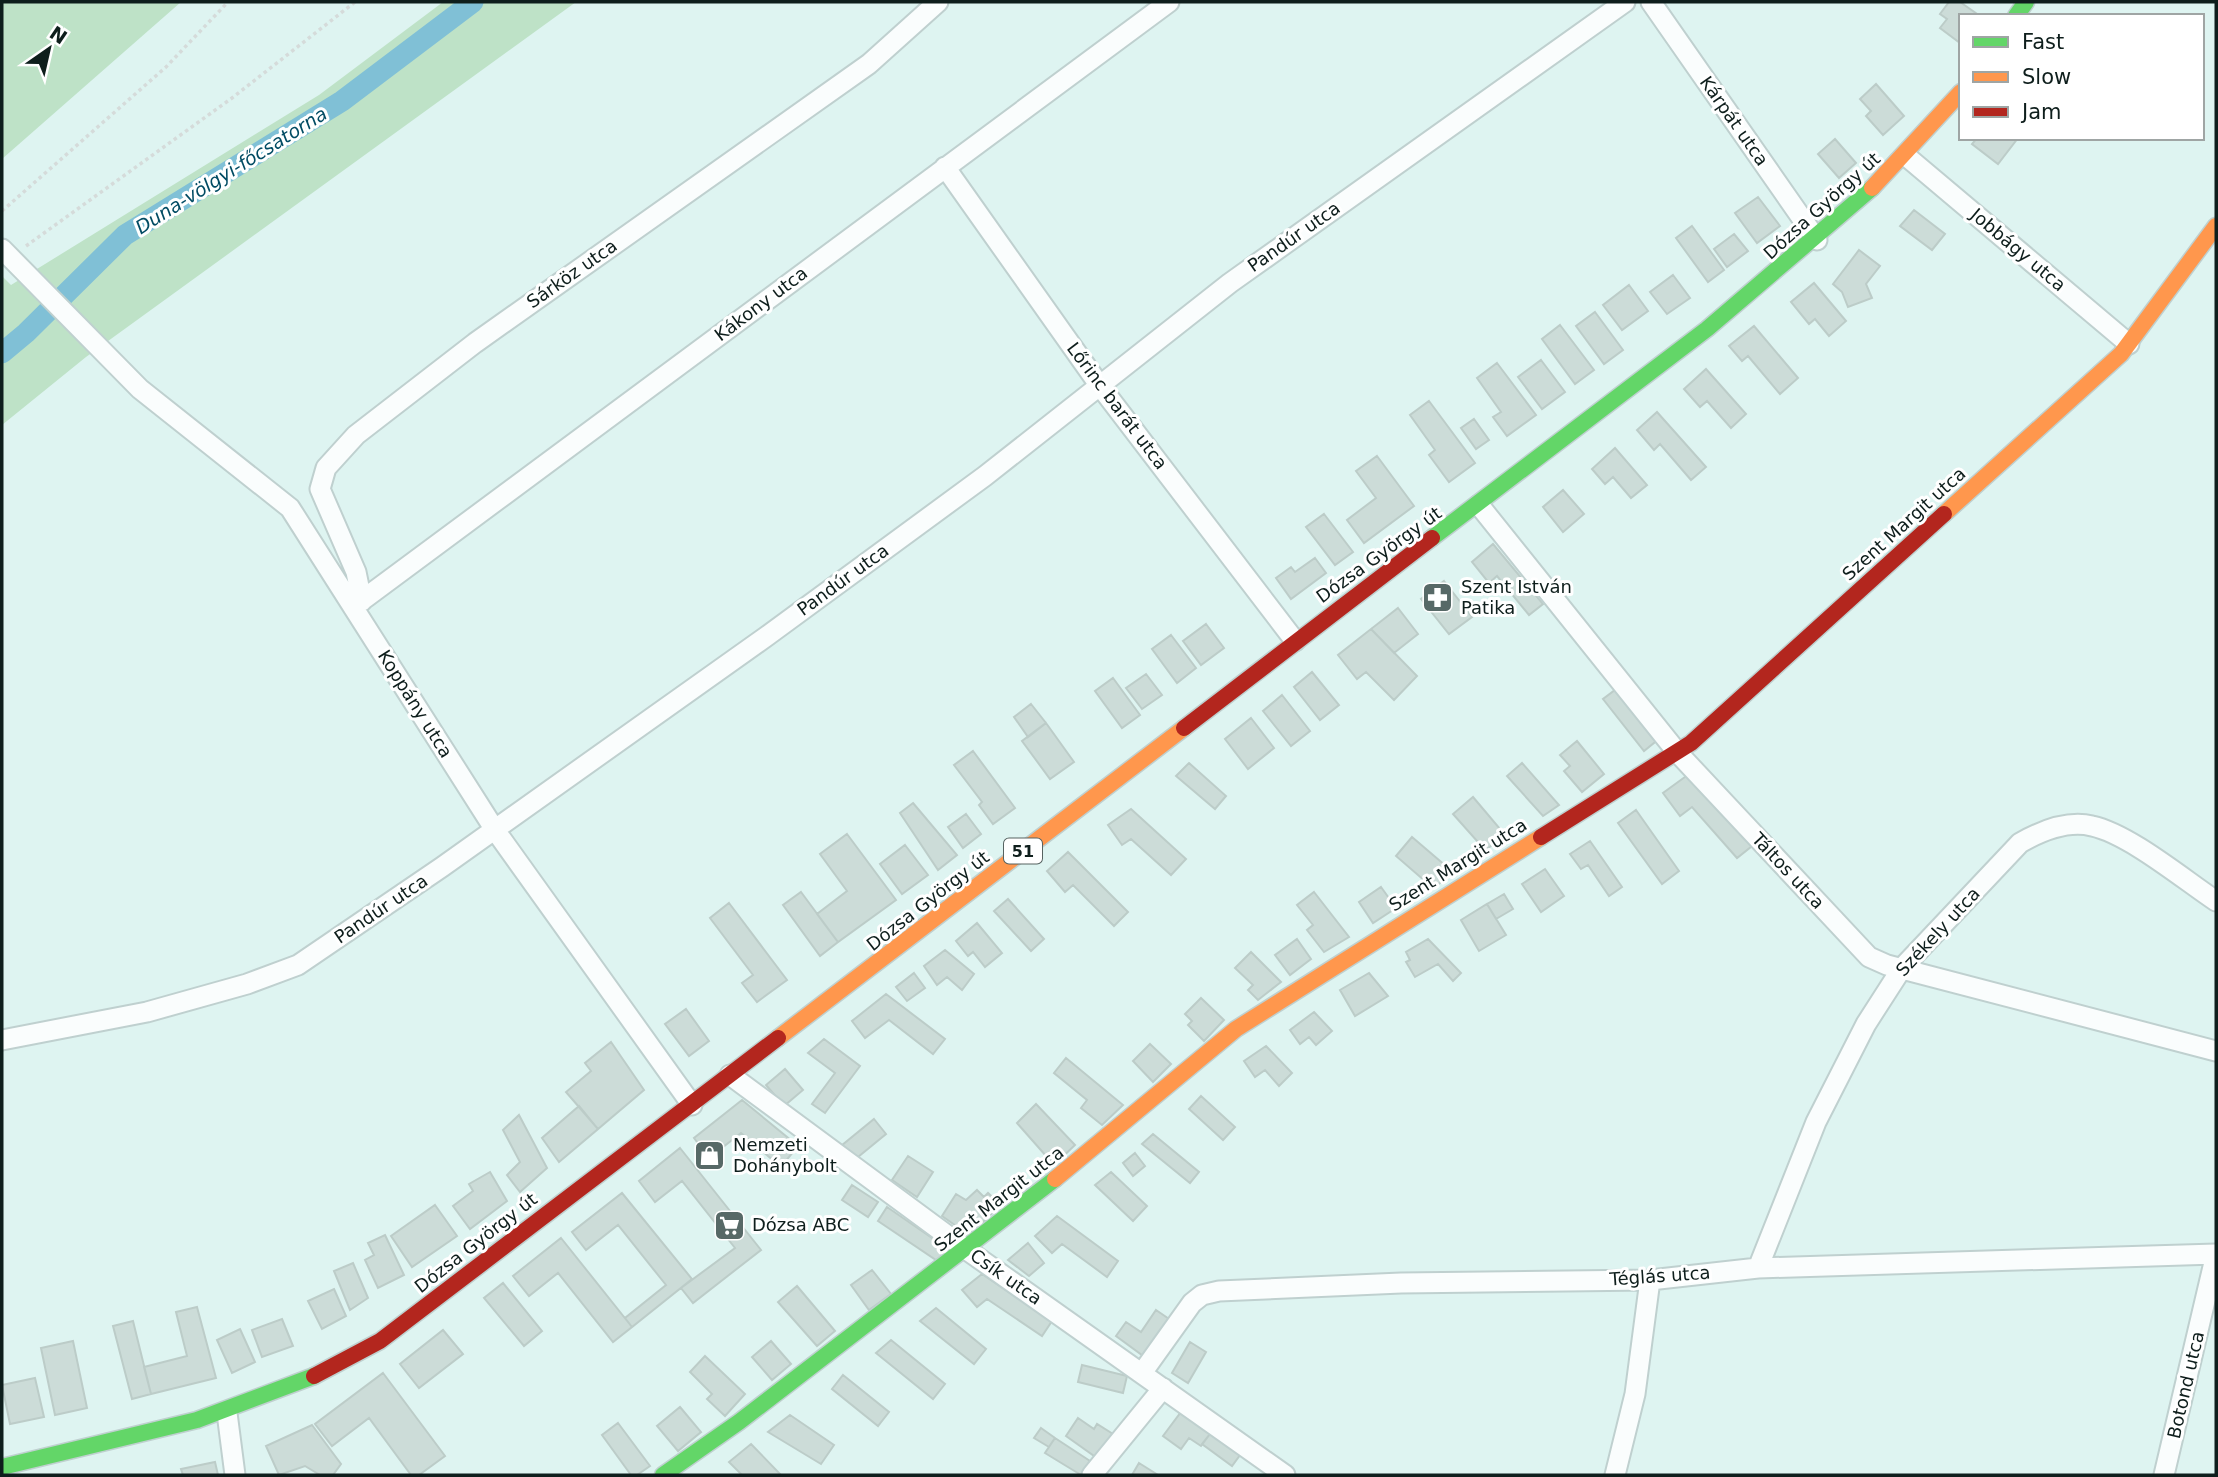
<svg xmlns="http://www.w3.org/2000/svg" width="2218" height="1477" viewBox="0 0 2218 1477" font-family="'DejaVu Sans',sans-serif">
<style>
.green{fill:#bee2c7}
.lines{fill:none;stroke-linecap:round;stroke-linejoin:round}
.canal{stroke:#80c0d6;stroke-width:21}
.building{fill:#ccdcd8;stroke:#bcccc8;stroke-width:2}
.street-casing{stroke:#bfd0cf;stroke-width:23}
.fast-casing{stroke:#bfd0cf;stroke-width:19}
.slow-casing{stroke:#bfd0cf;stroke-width:19}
.jam-casing{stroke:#bfd0cf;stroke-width:19}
.path{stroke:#d5dbda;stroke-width:3.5;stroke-dasharray:3.5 3.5;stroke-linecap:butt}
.street{stroke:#fafdfd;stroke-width:19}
.fast{stroke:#63d668;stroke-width:16}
.slow{stroke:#ff974d;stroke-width:16}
.jam{stroke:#b3261e;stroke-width:16}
.labels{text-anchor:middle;stroke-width:6;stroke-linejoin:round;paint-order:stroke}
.shield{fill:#fff;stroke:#566260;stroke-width:2}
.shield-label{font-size:16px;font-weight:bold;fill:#0e1e1c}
.street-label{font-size:18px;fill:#0e1e1c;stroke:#fff}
.poi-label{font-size:18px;fill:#0e1e1c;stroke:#fff;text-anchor:start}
.water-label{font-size:19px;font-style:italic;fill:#014b63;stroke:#fff}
</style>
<rect width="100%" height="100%" fill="#def4f1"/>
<!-- green -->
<path class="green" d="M2,2H181L2,159Z
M443,2H576L86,357L2,425V276L11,285L319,95Z"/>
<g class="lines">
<!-- canal -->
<path class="canal" d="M2,353L26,333L125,235L342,101L473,2"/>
</g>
<!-- building -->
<path class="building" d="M1949,2H1960L1980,16H1961L1960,43L1940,28L1947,19L1940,14Z
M1876,84L1904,116L1883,135L1866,116L1871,111L1860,99Z
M1977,138H2018L1998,164L1972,144Z
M1835,139L1856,163L1839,178L1818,154Z
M1758,197L1780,226L1757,243L1735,213Z
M1914,210L1945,234L1932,250L1900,226Z
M1692,226L1724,270L1708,282L1676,238Z
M1734,234L1748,251L1727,267L1714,249Z
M1859,250L1880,266L1866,284L1872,298L1848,307L1842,292L1833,284Z
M1673,275L1690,298L1667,314L1650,292Z
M1814,283L1846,321L1829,336L1815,319L1809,324L1791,302Z
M1629,285L1648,311L1622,330L1603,305Z
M1595,312L1623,350L1604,364L1576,326Z
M1560,325L1594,370L1575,384L1542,339Z
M1754,326L1798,378L1780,394L1748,356L1742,361L1729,346Z
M1541,360L1565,392L1542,409L1518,377Z
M1497,363L1536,415L1507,436L1493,417L1501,412L1477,378Z
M1706,369L1746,414L1731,428L1707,401L1700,407L1684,389Z
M1429,401L1475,463L1449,482L1429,455L1435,450L1410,415Z
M1657,412L1706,467L1691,480L1660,444L1654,450L1637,430Z
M1474,419L1489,440L1476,449L1461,428Z
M1615,448L1647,485L1631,498L1613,477L1605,484L1592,469Z
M1377,456L1414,506L1364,543L1347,520L1376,498L1356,471Z
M1563,490L1584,514L1563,532L1543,507Z
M1324,514L1353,552L1335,565L1306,527Z
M1493,544L1543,604L1529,615L1497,576L1489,583L1472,562Z
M1315,558L1326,573L1291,599L1276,578L1291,567L1295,572Z
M1444,581L1472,617L1449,634L1421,599Z
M1398,608L1418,634L1394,653L1371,629Z
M1206,624L1224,648L1201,665L1183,641Z
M1371,629L1417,676L1394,700L1366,672L1357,679L1338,655Z
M1171,635L1196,668L1177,683L1152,649Z
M1312,672L1339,705L1320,720L1294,687Z
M1146,674L1162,695L1142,709L1126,688Z
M1113,678L1140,715L1122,728L1095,691Z
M1619,687L1660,738L1644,751L1603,699Z
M1282,695L1310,731L1291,746L1263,711Z
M1031,704L1046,723L1028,737L1014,717Z
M1251,718L1274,748L1248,769L1225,739Z
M1046,723L1074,762L1050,779L1022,741Z
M1577,741L1604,774L1582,792L1564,771L1570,766L1560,755Z
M973,751L1015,808L993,824L979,805L982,802L954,765Z
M1189,763L1226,796L1215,809L1176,776Z
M1522,763L1559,805L1543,816L1507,776Z
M1689,774L1752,846L1737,858L1692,807L1680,816L1663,793Z
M1473,797L1506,836L1485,850L1453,814Z
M913,803L957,855L938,870L900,813Z
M1131,809L1186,859L1171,875L1131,839L1122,845L1108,825Z
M1636,810L1679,871L1662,884L1618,823Z
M966,814L981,834L963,848L948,827Z
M847,834L896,900L838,942L817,914L847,891L820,854Z
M1412,837L1454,873L1433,888L1396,856Z
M1590,841L1622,887L1609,896L1588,865L1581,869L1570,854Z
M905,845L928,875L902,894L880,864Z
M1068,852L1128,912L1114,926L1073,885L1065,892L1047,871Z
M1545,869L1564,896L1541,912L1522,884Z
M1381,887L1396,908L1373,923L1359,902Z
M801,892L838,942L820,956L783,905Z
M1314,892L1349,937L1324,952L1307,930L1313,925L1297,905Z
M1504,894L1513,909L1496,919L1487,904Z
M1008,899L1044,939L1031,951L994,911Z
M729,903L787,980L757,1002L742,983L753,975L710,918Z
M1487,904L1506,935L1479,951L1461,920Z
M977,923L1002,953L985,967L973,952L968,956L956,941Z
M1297,939L1311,959L1290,975L1275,955Z
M1428,939L1461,973L1453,981L1438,964L1415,977L1406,962L1410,960L1406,952Z
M945,950L974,974L962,990L947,977L937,985L924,966Z
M1251,952L1281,982L1258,1000L1248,990L1253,985L1235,968Z
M914,973L925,988L907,1001L896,987Z
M1369,973L1388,996L1355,1016L1340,990Z
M886,994L945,1039L933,1054L889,1020L865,1038L852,1021Z
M1201,998L1224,1020L1204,1041L1188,1025L1192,1021L1185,1014Z
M686,1009L709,1041L689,1056L665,1024Z
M1314,1012L1332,1031L1316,1045L1309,1037L1300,1044L1290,1030Z
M824,1039L860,1066L825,1113L812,1104L835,1073L808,1053Z
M611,1042L644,1090L598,1129L566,1092L591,1071L585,1063Z
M1150,1044L1171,1064L1153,1082L1133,1061Z
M1266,1046L1292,1073L1279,1086L1265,1070L1255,1077L1244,1061Z
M1066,1058L1123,1105L1102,1125L1081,1108L1087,1100L1054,1073Z
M785,1069L803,1090L784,1106L766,1085Z
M1201,1096L1235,1127L1223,1140L1189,1109Z
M742,1100L798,1146L781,1167L741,1133L709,1158L694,1138Z
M1036,1104L1075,1145L1054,1165L1017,1123Z
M579,1106L598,1129L559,1162L542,1138Z
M519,1115L547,1168L520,1192L507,1175L520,1162L503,1130Z
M874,1119L886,1134L858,1157L841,1146Z
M1153,1134L1199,1172L1190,1183L1142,1144Z
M680,1148L761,1250L693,1303L681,1288L735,1248L682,1181L655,1202L639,1181Z
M1135,1153L1145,1166L1133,1176L1123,1163Z
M908,1156L933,1172L917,1197L892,1180Z
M490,1172L507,1201L470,1229L453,1206L473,1191L469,1184Z
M1111,1172L1147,1206L1133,1221L1095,1185Z
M852,1185L878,1202L868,1217L842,1200Z
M977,1190L984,1197L988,1193L1001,1205L969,1235L942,1216L956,1194L966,1200Z
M622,1193L692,1279L632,1327L625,1318L666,1285L618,1225L586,1250L572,1232Z
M435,1205L457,1236L412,1267L391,1236Z
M887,1207L948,1249L939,1262L878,1221Z
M1057,1216L1118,1261L1107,1277L1062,1244L1052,1253L1035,1236Z
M385,1235L404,1275L378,1288L365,1260L374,1255L368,1243Z
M561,1238L632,1327L613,1342L558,1273L529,1296L513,1276Z
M1028,1243L1044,1263L1029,1276L1008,1260Z
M353,1263L368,1298L350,1310L334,1271Z
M872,1270L891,1294L869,1310L851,1285Z
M982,1274L1052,1321L1042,1336L987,1299L977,1307L962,1290Z
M503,1283L542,1331L524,1346L484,1298Z
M797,1286L835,1331L817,1346L778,1302Z
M334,1289L346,1316L322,1329L308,1301Z
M197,1307L216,1378L151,1394L144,1367L187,1356L176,1312Z
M936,1308L986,1349L974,1364L920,1321Z
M1156,1310L1172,1321L1146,1358L1116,1336L1126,1322L1141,1332Z
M282,1319L293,1346L262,1357L252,1330Z
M133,1321L151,1394L132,1399L113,1326Z
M240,1329L255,1362L232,1373L217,1340Z
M443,1330L463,1354L419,1388L400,1364Z
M891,1340L945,1384L933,1399L876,1353Z
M73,1341L87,1408L55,1415L41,1348Z
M771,1341L791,1364L772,1380L752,1357Z
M1190,1342L1206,1352L1188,1383L1172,1373Z
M705,1356L745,1394L725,1416L707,1399L712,1394L690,1372Z
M1082,1365L1127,1376L1123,1393L1078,1382Z
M383,1373L445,1456L419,1475H411L369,1418L332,1446L315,1424Z
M843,1375L889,1412L878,1426L832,1389Z
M35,1378L44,1417L10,1424L2,1385Z
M680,1407L701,1432L678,1451L657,1426Z
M1184,1408L1213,1430L1201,1446L1189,1438L1181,1449L1163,1436Z
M790,1415L834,1445L821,1464L768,1432Z
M1078,1418L1094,1429L1097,1424L1113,1434L1097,1458L1066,1436Z
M618,1423L650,1466L637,1475H631L602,1435Z
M312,1425L341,1464L333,1475H320L305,1466L279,1475L266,1446Z
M1041,1428L1055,1438L1049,1447L1034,1438Z
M1213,1430L1243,1451L1232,1466L1202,1444Z
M1055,1438L1090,1461L1081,1475L1045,1453Z
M751,1444L781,1475H742L729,1462Z
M215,1462L218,1475H183L181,1469Z
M1139,1463L1158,1475H1132Z"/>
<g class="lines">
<defs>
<path id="street" d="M1651,2L1817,240
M1906,156L2129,344
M945,167L1100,386L1295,641
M2,249L140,389L290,508L495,830L692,1105
M1479,505L1677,752L1869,957L1887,965L2216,1051
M362,601L356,572L320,489L326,468L356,435L475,343L869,64L938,2
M353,607L1169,2
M2,1040L147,1012L247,984L298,965L442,867L767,636L985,476L1230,283L1625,2
M730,1075L967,1250L1285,1475
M1758,1268L1816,1122L1866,1024L1902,968L2020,843C2041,831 2067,820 2092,826C2129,834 2183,879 2216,901
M1142,1373L1192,1303L1202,1295L1219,1291L1401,1283L1650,1280L1758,1268L2216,1254
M227,1413L235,1475
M1092,1475L1163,1388
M1615,1475L1635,1394L1650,1280
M2164,1475L2216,1254"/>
<path id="fast" d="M2016,16L2026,2
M1432,538L1707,329L1872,188
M2,1467L197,1420L314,1376
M663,1475L739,1422L1055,1179"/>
<path id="slow" d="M1872,188L1961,92
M1944,514L2121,354L2216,226
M778,1038L1184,728
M1055,1179L1236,1029L1541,837"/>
<path id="jam" d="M1184,728L1432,538
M1541,837L1691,743L1944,514
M314,1376L380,1341L778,1038"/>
</defs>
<!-- street casing -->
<use href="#street" class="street-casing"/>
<!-- fast casing -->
<use href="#fast" class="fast-casing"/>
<!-- slow casing -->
<use href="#slow" class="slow-casing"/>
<!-- jam casing -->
<use href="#jam" class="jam-casing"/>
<!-- path -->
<path class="path" d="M2,211L166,67L228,2
M26,246L232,98L355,2"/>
<!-- street -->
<use href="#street" class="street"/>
<!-- fast -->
<use href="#fast" class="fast"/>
<!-- slow -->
<use href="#slow" class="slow"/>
<!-- jam -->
<use href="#jam" class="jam"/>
</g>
<!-- icons -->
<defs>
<symbol id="pharmacy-square" viewBox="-11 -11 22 22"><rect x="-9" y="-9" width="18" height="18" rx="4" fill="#576967" stroke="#fff"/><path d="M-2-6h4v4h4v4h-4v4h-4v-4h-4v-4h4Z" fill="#fff"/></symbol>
<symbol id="shop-square" viewBox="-11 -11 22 22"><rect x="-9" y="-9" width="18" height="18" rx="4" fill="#576967" stroke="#fff"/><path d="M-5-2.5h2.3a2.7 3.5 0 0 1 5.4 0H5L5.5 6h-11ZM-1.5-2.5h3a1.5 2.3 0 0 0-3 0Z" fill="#fff"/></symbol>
<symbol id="supermarket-square" viewBox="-11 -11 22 22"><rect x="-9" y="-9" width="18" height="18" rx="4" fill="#576967" stroke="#fff"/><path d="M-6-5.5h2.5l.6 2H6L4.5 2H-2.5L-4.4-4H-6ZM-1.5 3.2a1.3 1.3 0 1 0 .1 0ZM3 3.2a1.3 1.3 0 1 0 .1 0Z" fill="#fff"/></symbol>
</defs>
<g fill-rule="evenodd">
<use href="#pharmacy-square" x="1420" y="580" width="35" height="35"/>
<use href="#shop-square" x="692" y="1138" width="35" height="35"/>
<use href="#supermarket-square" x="712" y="1208" width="35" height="35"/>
</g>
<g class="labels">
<!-- shield labels -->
<rect class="shield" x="1004" y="838.5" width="38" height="25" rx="5"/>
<g class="shield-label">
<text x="1023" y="857">51</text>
</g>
<!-- street labels -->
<g class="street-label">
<text transform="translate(1734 121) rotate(55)" y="6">Kárpát utca</text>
<text transform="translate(1822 206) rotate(-42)" y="6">Dózsa György út</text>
<text transform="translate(1294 237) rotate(-35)" y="6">Pandúr utca</text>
<text transform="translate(2018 250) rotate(40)" y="6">Jobbágy utca</text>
<text transform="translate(572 274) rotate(-35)" y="6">Sárköz utca</text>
<text transform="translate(761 304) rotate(-37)" y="6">Kákony utca</text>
<text transform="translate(1117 406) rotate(53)" y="6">Lőrinc barát utca</text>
<text transform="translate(1904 524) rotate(-42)" y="6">Szent Margit utca</text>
<text transform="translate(1379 555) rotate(-36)" y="6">Dózsa György út</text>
<text transform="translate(843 580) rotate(-36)" y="6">Pandúr utca</text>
<text transform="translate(415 704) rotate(58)" y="6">Koppány utca</text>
<text transform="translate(1458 865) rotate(-32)" y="6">Szent Margit utca</text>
<text transform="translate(1788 871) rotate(47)" y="6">Táltos utca</text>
<text transform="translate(928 901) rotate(-38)" y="6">Dózsa György út</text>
<text transform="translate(381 909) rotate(-34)" y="6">Pandúr utca</text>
<text transform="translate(1938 932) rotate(-47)" y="6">Székely utca</text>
<text transform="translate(999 1199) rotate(-38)" y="6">Szent Margit utca</text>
<text transform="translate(476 1243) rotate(-38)" y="6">Dózsa György út</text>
<text transform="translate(1660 1276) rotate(-4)" y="6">Téglás utca</text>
<text transform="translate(1006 1277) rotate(35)" y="6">Csík utca</text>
<text transform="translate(2186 1385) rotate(-77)" y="6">Botond utca</text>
</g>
<!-- poi labels -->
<g class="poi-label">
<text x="1461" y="593">Szent István<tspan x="1461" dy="21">Patika</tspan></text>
<text x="733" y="1151">Nemzeti<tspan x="733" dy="21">Dohánybolt</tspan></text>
<text x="752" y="1231">Dózsa ABC</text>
</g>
<!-- water labels -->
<g class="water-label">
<text transform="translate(231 170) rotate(-32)" y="7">Duna-völgyi-főcsatorna</text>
</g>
</g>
<!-- border -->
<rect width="2218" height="1477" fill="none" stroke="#0e1e1c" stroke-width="7"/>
<!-- legend -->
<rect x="1959" y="14" width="245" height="126" fill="#ffffff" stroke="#9fa5a4" stroke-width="2"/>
<rect x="1973" y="37" width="35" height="10" fill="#63d668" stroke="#9fa5a4" stroke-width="2"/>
<text x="2022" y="49" font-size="21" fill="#0e1e1c">Fast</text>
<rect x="1973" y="72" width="35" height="10" fill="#ff974d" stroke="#9fa5a4" stroke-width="2"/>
<text x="2022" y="84" font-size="21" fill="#0e1e1c">Slow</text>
<rect x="1973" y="107" width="35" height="10" fill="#b3261e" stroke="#9fa5a4" stroke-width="2"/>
<text x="2022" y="119" font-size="21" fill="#0e1e1c">Jam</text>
<!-- north arrow -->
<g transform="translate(49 49) rotate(34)" stroke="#ffffff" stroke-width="5" paint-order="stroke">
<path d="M0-5L12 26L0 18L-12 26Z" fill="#0e1e1c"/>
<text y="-10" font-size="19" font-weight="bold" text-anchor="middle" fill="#0e1e1c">N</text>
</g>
</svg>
